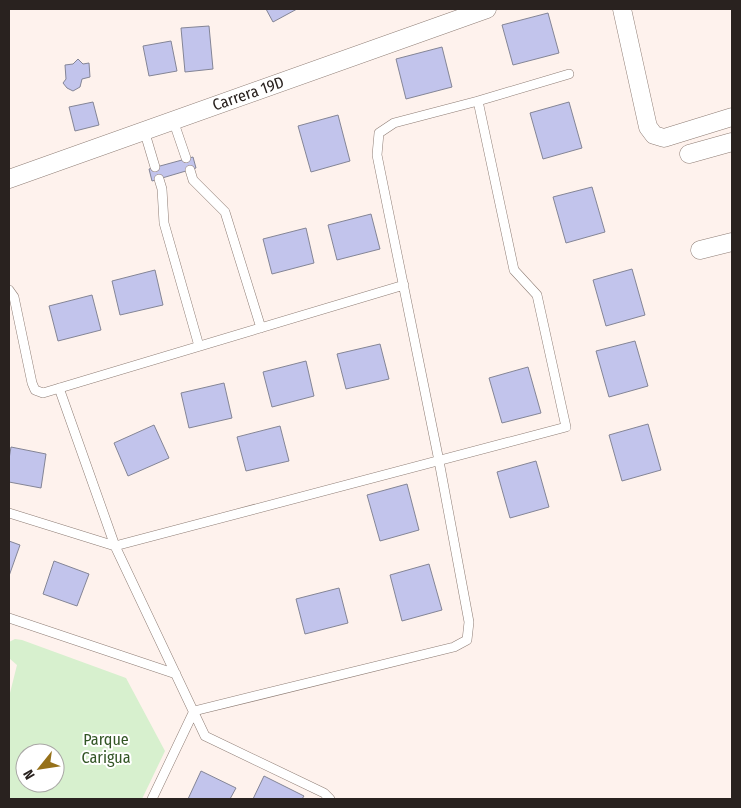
<svg xmlns="http://www.w3.org/2000/svg" width="741" height="808" viewBox="0 0 741 808" font-family="'Fira Sans Condensed',sans-serif">
<style>
.green{fill:#d7f0ce;fill-rule:evenodd}
.building{fill:#c2c4ec;stroke:#848596}
.lines{fill:none;stroke-linecap:round;stroke-linejoin:round}
.service-casing{stroke:#8e7d75;stroke-width:10}
.minor-casing{stroke:#8e7d75;stroke-width:19}
.service{stroke:#fff;stroke-width:9}
.minor{stroke:#fff;stroke-width:18}
.labels{text-anchor:middle;stroke-width:4;stroke-linejoin:round;paint-order:stroke}
.street-label{font-size:16px;fill:#29221f;stroke:#fff}
.park-label{font-size:16px;fill:#325525;stroke:#fff}
</style>
<rect width="100%" height="100%" fill="#fef2ed"/>
<!-- green -->
<path class="green" d="M15,639L22,640L126,678L165,751L142,799H9V697L17,665L9,658V642ZM25,753H55V783H25Z"/>
<!-- building -->
<path class="building" d="M266,9H297L273,22Z
M548,13L559,53L513,65L502,25Z
M209,26L213,69L185,72L181,28Z
M171,41L177,71L149,76L143,46Z
M442,47L452,87L406,99L396,59Z
M78,59L83,64L89,63L90,77L82,79L80,87L73,91L67,88L63,83L66,79L65,65L73,64Z
M93,102L99,125L75,131L69,107Z
M569,102L582,148L543,159L530,113Z
M338,115L350,161L311,172L298,126Z
M193,157L196,168L152,181L149,169Z
M592,187L605,232L566,243L553,197Z
M371,214L380,249L337,260L328,225Z
M306,228L314,263L272,274L263,239Z
M632,269L645,315L606,326L593,280Z
M155,270L163,305L120,315L112,281Z
M92,295L101,330L58,341L49,306Z
M635,341L648,386L609,397L596,351Z
M380,344L389,379L346,389L337,354Z
M306,361L314,396L272,407L263,372Z
M528,367L541,413L502,423L489,378Z
M224,383L232,418L189,428L181,393Z
M648,424L661,470L622,481L609,435Z
M154,425L169,458L128,476L114,443Z
M280,426L289,461L246,471L237,437Z
M11,447L46,454L41,488L9,482V459Z
M536,461L549,507L510,518L497,472Z
M407,484L419,530L380,541L367,495Z
M9,541L20,545L9,576Z
M54,561L89,574L77,606L43,594Z
M429,564L442,610L402,621L390,575Z
M339,588L348,623L305,634L296,599Z
M201,771L236,788L230,799H188Z
M264,776L304,796L302,799H253Z"/>
<g class="lines">
<defs>
<path id="service" d="M173,120L186,158
M144,130L155,167
M190,170L193,180L225,212L261,328
M159,179L162,189L164,223L199,346
M9,290L14,297L32,383L35,390L43,393L404,285
M59,388L115,546L205,736L324,793L330,799
M9,513L115,546L566,427L537,295L514,270L478,101
M9,618L176,674
M194,711L454,647L467,640L469,622L439,461L377,155L379,133L394,123L478,101L569,74
M152,799L194,711"/>
<path id="minor" d="M622,9L648,127L654,135L664,138L732,117
M689,154L732,142
M9,179L487,9
M700,250L732,242"/>
</defs>
<!-- service casing -->
<use href="#service" class="service-casing"/>
<!-- minor casing -->
<use href="#minor" class="minor-casing"/>
<!-- service -->
<use href="#service" class="service"/>
<!-- minor -->
<use href="#minor" class="minor"/>
</g>
<g class="labels">
<!-- street labels -->
<g class="street-label">
<text transform="translate(248 93) rotate(-19)" y="6">Carrera 19D</text>
</g>
<!-- park labels -->
<g class="park-label">
<text x="106" y="745">Parque<tspan x="106" dy="18">Carigua</tspan></text>
</g>
</g>
<!-- border -->
<rect width="741" height="808" fill="none" stroke="#29221f" stroke-width="20"/>
<!-- north arrow -->
<g transform="translate(40 768) rotate(240)"><circle r="24" fill="#ffffff" stroke="#a9a7a5"/>
<path d="M0-4L9 19L0 12L-9 19Z" fill="#96711a"/>
<text y="-8" font-size="14" font-weight="bold" text-anchor="middle" fill="#29221f">N</text>
</g>
</svg>
